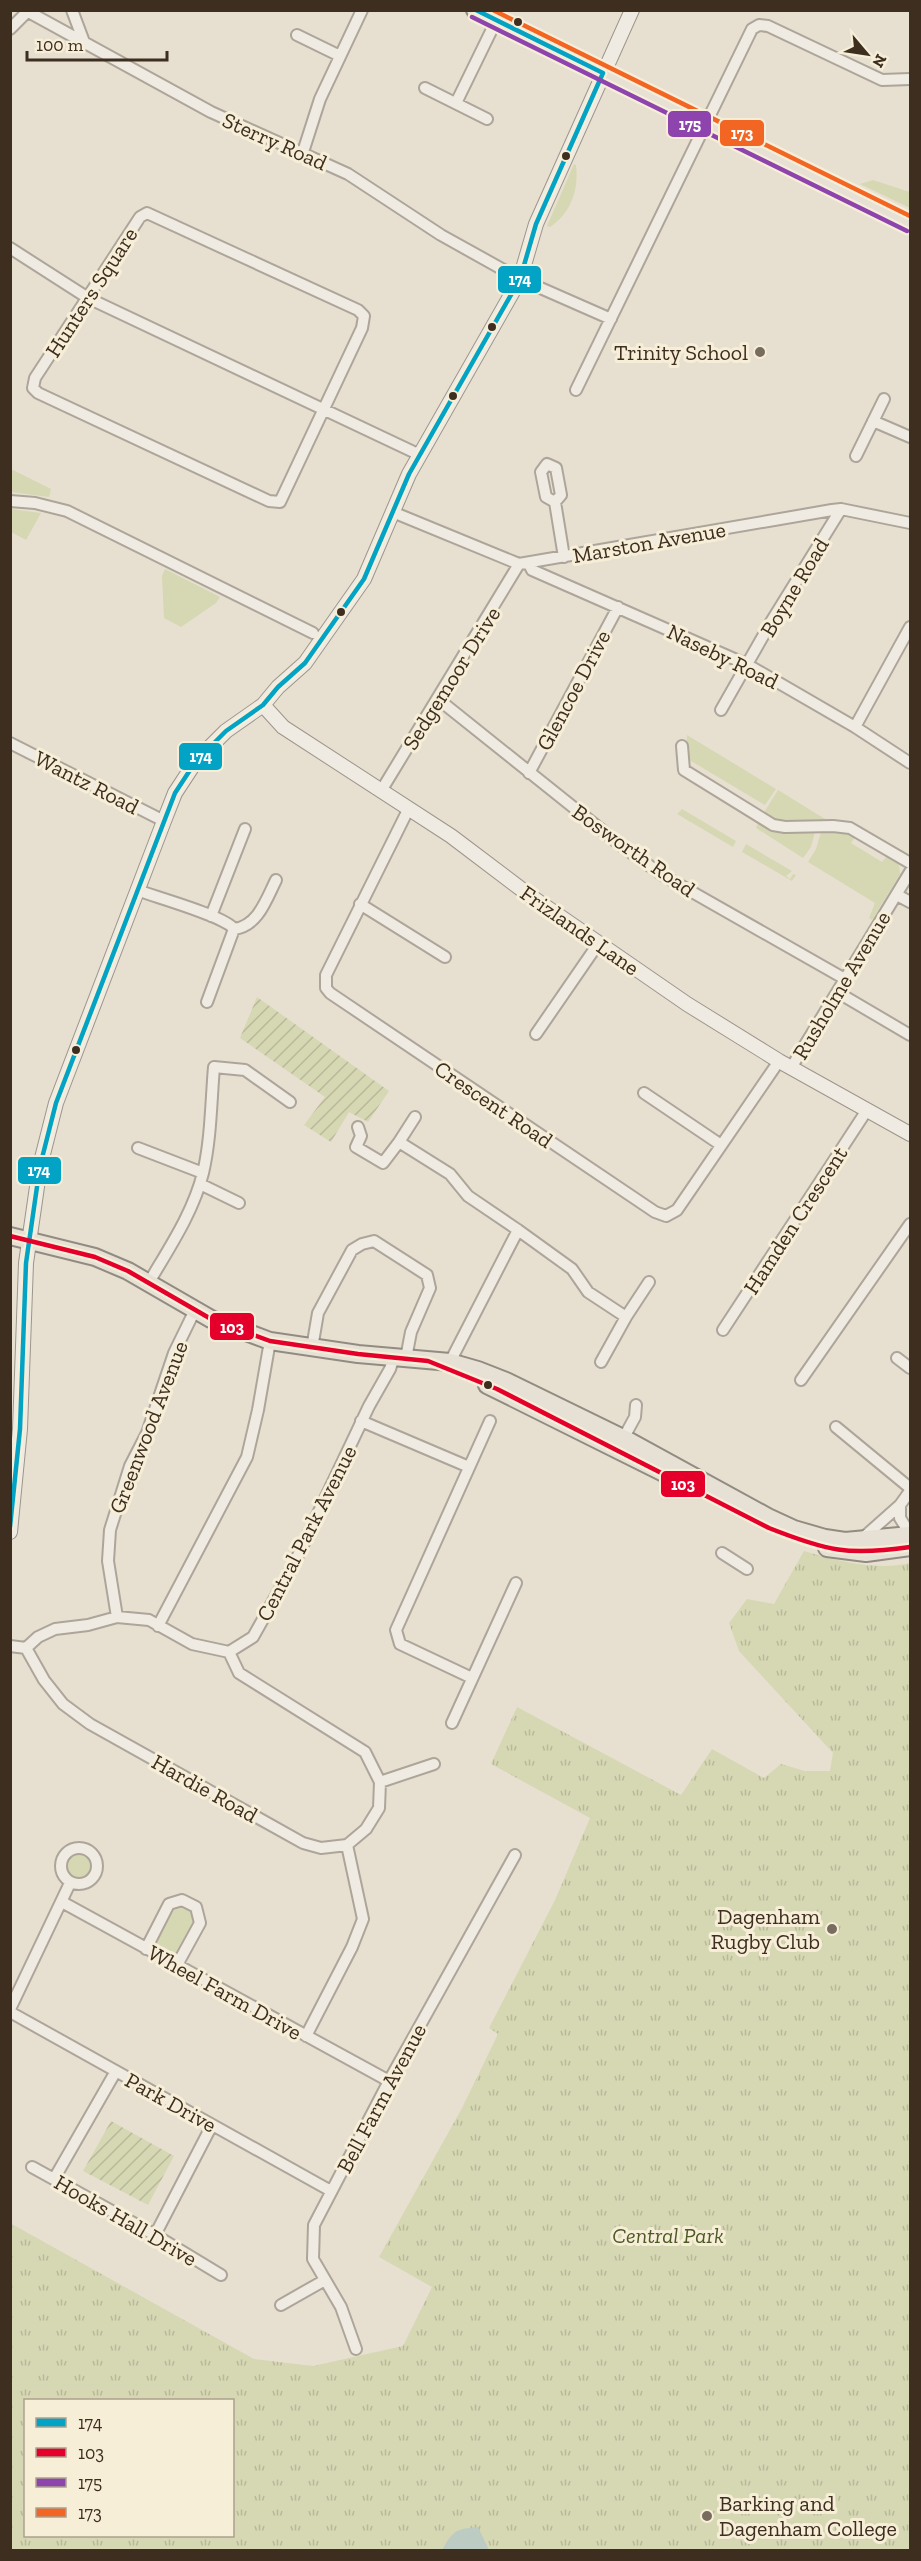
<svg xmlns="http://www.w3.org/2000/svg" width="921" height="2561" viewBox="0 0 921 2561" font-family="'Zilla Slab',serif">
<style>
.grass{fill:#d6d7b3}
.park{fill:url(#park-tufts);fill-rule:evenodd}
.garden{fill:url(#garden-furrows)}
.water{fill:#bcccc2}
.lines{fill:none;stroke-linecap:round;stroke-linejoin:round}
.street-casing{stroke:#ada599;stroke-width:14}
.secondary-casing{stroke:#9c958a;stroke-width:16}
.primary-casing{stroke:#928b80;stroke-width:20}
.street{stroke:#efebe3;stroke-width:10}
.secondary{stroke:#efebe3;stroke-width:14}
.primary{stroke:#e6e1d4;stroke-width:16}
.bus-1-casing{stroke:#f7eed8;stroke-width:9}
.bus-2-casing{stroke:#f7eed8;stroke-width:9}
.bus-3-casing{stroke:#f7eed8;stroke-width:9}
.bus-4-casing{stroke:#f7eed8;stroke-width:9}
.bus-1{stroke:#03a3c5;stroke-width:4.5}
.bus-2{stroke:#e4002b;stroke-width:4.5}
.bus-3{stroke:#8e44ad;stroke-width:4.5}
.bus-4{stroke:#f26522;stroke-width:4.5}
.bus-dot{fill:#3d2e20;stroke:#f7eed8;stroke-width:2}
.poi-dot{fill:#786c5e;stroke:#f7eed8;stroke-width:2}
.labels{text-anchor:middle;stroke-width:6;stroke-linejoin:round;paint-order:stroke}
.street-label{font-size:22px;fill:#3d2e20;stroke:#f7eed8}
.poi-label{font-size:22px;fill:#3d2e20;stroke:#f7eed8;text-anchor:end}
.park-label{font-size:22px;font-style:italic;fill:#4d5a26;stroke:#f7eed8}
.line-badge{stroke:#f7eed8;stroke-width:2}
.badge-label{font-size:16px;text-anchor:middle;font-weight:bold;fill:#fff}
</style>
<defs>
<pattern id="park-tufts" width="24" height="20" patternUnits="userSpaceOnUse" patternTransform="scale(1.5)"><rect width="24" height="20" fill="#d6d7b3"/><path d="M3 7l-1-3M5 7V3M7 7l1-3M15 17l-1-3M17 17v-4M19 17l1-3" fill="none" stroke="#b9b99a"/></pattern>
<pattern id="garden-furrows" width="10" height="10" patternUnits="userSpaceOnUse" patternTransform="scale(1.5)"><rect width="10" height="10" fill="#d6d7b3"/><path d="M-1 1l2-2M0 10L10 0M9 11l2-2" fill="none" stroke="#b9b99a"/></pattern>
</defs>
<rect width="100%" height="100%" fill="#e7e0d1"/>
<!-- grass -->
<path class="grass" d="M574,164L576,165C579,190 571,213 550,227L547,226Z
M873,180L910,192V208L860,184Z
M11,469L51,489L49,497L11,492Z
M11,509L41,513L26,540L11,532Z
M165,569L220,597L216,603L181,627L164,618L162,576Z
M687,735L776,789L765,805L686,758Z
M778,790L830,822C807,823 783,826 763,814Z
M682,809L736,841L733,847L677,814Z
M758,823L776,831L815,832L811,847L803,858L756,828Z
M821,832L850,834L855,837L851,843L882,862L887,856L899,864L900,874L872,920L869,918L875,903L808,862L816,849Z
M746,844L792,871L786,876L790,879L793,874L796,875L792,881L742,852Z
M62 1866a17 17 0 1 1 34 0a17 17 0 1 1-34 0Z
M185,1907L195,1911L197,1923L178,1956L156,1944L174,1910Z"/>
<!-- park -->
<path class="park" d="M804,1551C837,1561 877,1571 910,1563V2550H11L10,2223L254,2359L313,2366L403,2346L432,2287L379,2257L462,2108L498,2034L489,2028L555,1900L590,1818L491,1764L517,1707L681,1795L712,1749L764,1778L781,1764L805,1771H830L833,1753L739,1651L729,1623L747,1599L774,1604ZM26,2400H232V2536H26Z"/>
<!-- garden -->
<path class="garden" d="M257,997L389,1091L368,1122L349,1112L331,1142L304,1125L325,1097L240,1038Z
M111,2121L174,2156L148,2205L83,2171Z"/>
<!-- water -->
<path class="water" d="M478,2527L489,2550H442C453,2531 455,2529 478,2527Z"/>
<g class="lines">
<defs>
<path id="street" d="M25,10L211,112L348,174L441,235L520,279L611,319
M72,10L84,42
M10,29L29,10
M297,35L340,56
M425,88L487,119
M456,103L496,21
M303,152L320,99L362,10
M147,213L358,310L364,316L362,328L280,502L269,501L38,393L33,388L35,378L140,217Z
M10,248L88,298L420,455
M576,390L752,29L759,25L768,26L882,80L910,79
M873,421L910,437
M856,456L884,399
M10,501L35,503L67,511L313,633
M555,502L561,495L556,468L547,464L541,472L546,497L555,502L564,557
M395,513L519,564L832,510L841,509L910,523
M529,564L532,570L748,665L855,727L910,763
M438,699L623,847L664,876L845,979
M721,710L771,622L841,509
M855,727L910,627
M10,743L164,821
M682,746L684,770L773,825L785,827L833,826L850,828L910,863
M529,773L618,607
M381,791L519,564
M409,808L326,975V988L330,993L655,1212L666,1216L677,1210L779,1061
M137,890C155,897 225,916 234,929
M897,895L910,902
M360,904L445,957
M211,916L245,829
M234,929C258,926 266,900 276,880
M837,992L910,1035
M207,1002L234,929
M536,1034L598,944
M791,1068L910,872
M644,1093L721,1145
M358,1127L361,1136L356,1147L383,1163L399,1142L450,1174L468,1196L518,1230L450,1362
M399,1142L415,1117
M138,1148L203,1173
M200,1184L239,1203
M518,1230L572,1269L588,1292L626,1317L649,1282
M148,1284C169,1248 193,1213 203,1173C211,1139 211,1102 214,1067L245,1070L290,1102
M723,1330L867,1110
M312,1348L318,1313L352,1250L362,1244L374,1241L427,1275L430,1288L411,1332L406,1358
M897,1358L910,1368
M601,1362L626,1317
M801,1380L910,1224
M361,1421L469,1467
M836,1427L910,1488
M623,1439L635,1417L636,1405
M900,1505V1518L910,1534
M864,1537L900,1505L910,1491
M722,1553L747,1569
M117,1617L108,1561L110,1530L130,1466L147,1433L174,1353L195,1310
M158,1626L247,1457L258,1410L270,1341
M10,1646L26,1648L38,1637L55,1629L88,1625L117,1617L149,1620L192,1644L229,1652L253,1637L295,1562L369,1406L390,1369L394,1357
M26,1648L44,1680L63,1704L90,1724L303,1843L321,1848L347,1845L366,1829L379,1808L380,1782L365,1752L239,1673L229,1652
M472,1678L400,1644L396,1630L490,1421
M452,1723L516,1583
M380,1782L434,1764
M61 1866a18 18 0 1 1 36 0a18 18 0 1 1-36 0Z
M62,1902L389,2081
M146,1949L169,1904L182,1900L196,1907L200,1923L177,1965
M10,2009L70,1883
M10,2012L331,2191
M306,2036L352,1947L363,1919L347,1845
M32,2167L155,2235L221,2275
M54,2179L116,2071
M155,2235L212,2125
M281,2305L325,2280
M356,2349L341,2307L313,2259L314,2225L389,2081L515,1855"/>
<path id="secondary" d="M263,705L283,727L451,836L529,895L687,1004L779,1061L910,1134
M10,1532L20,1429L26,1263L40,1166L56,1103L164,821L175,793L196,761L226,731L263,705L278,687L305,663L364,579L409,474L520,279L536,224L632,10"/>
<path id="primary" d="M475,10L910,224
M10,1236L95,1257L128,1271L211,1319L270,1341L358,1354L450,1362L478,1370L506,1381L631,1442L768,1517L794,1529L825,1538L845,1541L910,1535
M487,1385L668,1475
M827,1548L866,1553L910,1547"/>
</defs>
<!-- street casing -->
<use href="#street" class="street-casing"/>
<!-- secondary casing -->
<use href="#secondary" class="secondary-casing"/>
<!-- primary casing -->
<use href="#primary" class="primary-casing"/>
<!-- street -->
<use href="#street" class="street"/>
<!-- secondary -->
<use href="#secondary" class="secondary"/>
<!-- primary -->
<use href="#primary" class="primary"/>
<defs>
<path id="bus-1" d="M476,10L603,73
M10,1527L20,1429L26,1263L40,1166L56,1103L175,793L196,761L226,731L263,705L278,687L305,663L364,579L409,474L520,279L536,224L603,73"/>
<path id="bus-2" d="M10,1236L95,1257L128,1271L211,1319L270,1341L358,1354L428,1361L497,1389L769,1528C827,1551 848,1556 910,1547"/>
<path id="bus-3" d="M472,17L907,231"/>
<path id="bus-4" d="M493,10L910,216"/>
</defs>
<!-- bus-1 casing -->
<use href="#bus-1" class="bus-1-casing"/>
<!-- bus-2 casing -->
<use href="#bus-2" class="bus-2-casing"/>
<!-- bus-3 casing -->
<use href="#bus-3" class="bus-3-casing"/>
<!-- bus-4 casing -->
<use href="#bus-4" class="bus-4-casing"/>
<!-- bus-1 -->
<use href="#bus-1" class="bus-1"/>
<!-- bus-2 -->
<use href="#bus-2" class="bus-2"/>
<!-- bus-3 -->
<use href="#bus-3" class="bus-3"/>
<!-- bus-4 -->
<use href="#bus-4" class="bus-4"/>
</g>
<!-- markers -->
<g class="bus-dot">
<circle cx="518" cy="22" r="5"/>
<circle cx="566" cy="156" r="5"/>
<circle cx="492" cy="327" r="5"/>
<circle cx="453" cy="396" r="5"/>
<circle cx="341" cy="612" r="5"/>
<circle cx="76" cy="1050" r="5"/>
<circle cx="488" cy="1385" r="5"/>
</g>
<g class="poi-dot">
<circle cx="760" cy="352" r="6"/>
<circle cx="832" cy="1929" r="6"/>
<circle cx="707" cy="2516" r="6"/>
</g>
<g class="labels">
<!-- street labels -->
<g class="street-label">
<text transform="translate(275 141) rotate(24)" y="8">Sterry Road</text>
<text transform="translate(91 292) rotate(-57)" y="8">Hunters Square</text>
<text transform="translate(649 542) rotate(-10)" y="8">Marston Avenue</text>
<text transform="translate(794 587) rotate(-59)" y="8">Boyne Road</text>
<text transform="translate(723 656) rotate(26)" y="8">Naseby Road</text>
<text transform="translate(451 678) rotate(-58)" y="8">Sedgemoor Drive</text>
<text transform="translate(573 690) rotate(-62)" y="8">Glencoe Drive</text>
<text transform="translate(87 782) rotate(27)" y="8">Wantz Road</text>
<text transform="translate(634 850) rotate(35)" y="8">Bosworth Road</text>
<text transform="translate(580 930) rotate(35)" y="8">Frizlands Lane</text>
<text transform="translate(841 985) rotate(-59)" y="8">Rusholme Avenue</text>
<text transform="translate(494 1104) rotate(34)" y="8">Crescent Road</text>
<text transform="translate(795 1220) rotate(-57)" y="8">Hamden Crescent</text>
<text transform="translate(148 1427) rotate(-69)" y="8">Greenwood Avenue</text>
<text transform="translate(306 1533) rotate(-63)" y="8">Central Park Avenue</text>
<text transform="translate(205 1788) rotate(29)" y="8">Hardie Road</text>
<text transform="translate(225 1992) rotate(29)" y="8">Wheel Farm Drive</text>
<text transform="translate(381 2098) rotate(-62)" y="8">Bell Farm Avenue</text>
<text transform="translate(171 2102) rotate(29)" y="8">Park Drive</text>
<text transform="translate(126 2220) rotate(30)" y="8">Hooks Hall Drive</text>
</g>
<!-- poi labels -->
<g class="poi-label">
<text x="748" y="360">Trinity School</text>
<text x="820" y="1924">Dagenham<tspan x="820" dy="25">Rugby Club</tspan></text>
<text x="719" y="2511" text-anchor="start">Barking and<tspan x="719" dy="25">Dagenham College</tspan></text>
</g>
<!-- park labels -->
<g class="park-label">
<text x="668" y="2243">Central Park</text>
</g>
</g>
<g class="line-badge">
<rect x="667" y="110" width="45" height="28" rx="6" fill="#8e44ad"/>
<rect x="719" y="119" width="46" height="28" rx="6" fill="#f26522"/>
<rect x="497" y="265" width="45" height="29" rx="6" fill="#03a3c5"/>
<rect x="178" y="742" width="45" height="29" rx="6" fill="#03a3c5"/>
<rect x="17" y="1156" width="45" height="29" rx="6" fill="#03a3c5"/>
<rect x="209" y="1312" width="46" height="29" rx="6" fill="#e4002b"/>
<rect x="660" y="1470" width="46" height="28" rx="6" fill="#e4002b"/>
</g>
<g class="badge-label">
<text x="690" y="130">175</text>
<text x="742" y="139">173</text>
<text x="520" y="285">174</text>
<text x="201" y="762">174</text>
<text x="39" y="1176">174</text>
<text x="232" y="1333">103</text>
<text x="683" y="1490">103</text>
</g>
<!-- border -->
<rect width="921" height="2561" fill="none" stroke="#3d2e20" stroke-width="24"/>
<!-- legend -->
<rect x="24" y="2399" width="210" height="138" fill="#f7eed8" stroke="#ada18e" stroke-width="1.5"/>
<rect x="36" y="2418" width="30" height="9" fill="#03a3c5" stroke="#ada18e" stroke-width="1.5"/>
<text x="78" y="2429" font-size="18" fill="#3d2e20">174</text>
<rect x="36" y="2448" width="30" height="9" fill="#e4002b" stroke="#ada18e" stroke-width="1.5"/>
<text x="78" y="2459" font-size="18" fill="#3d2e20">103</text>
<rect x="36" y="2478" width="30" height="9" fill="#8e44ad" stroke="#ada18e" stroke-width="1.5"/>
<text x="78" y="2489" font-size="18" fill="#3d2e20">175</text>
<rect x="36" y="2508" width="30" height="9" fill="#f26522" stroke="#ada18e" stroke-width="1.5"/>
<text x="78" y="2519" font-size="18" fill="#3d2e20">173</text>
<!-- north arrow -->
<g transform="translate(867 54) rotate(119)" stroke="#f7eed8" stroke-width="4.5" paint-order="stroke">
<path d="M0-4.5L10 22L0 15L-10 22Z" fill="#3d2e20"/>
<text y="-9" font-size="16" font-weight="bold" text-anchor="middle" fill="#3d2e20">N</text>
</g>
<!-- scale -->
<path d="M27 51v9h140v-9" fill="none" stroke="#3d2e20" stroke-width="3"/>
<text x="36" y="51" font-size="18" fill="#3d2e20" stroke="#f7eed8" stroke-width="4.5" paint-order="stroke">100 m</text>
</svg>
